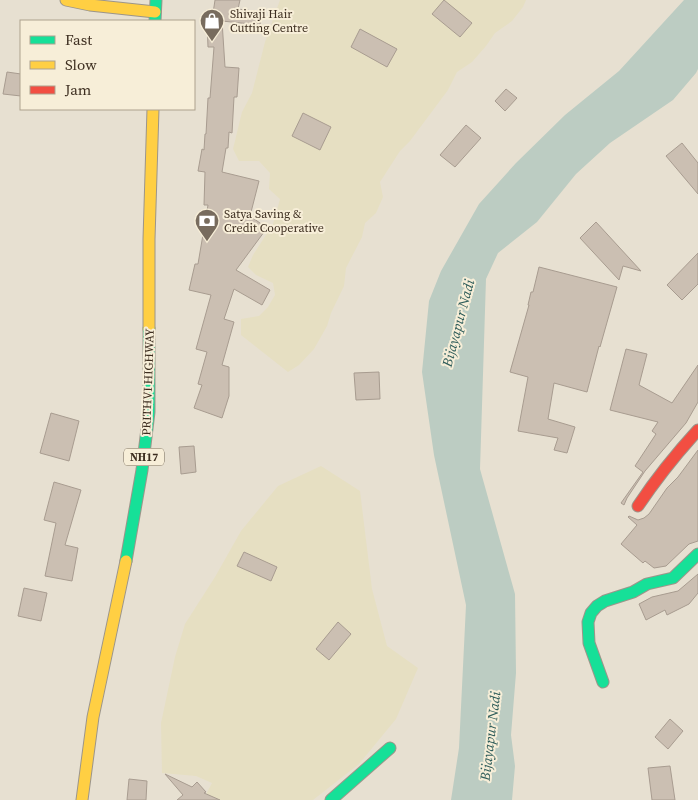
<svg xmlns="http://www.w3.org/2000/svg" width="698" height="800" viewBox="0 0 698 800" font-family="'Source Serif 4',serif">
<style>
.farmland{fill:#e6dfc2}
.water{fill:#bcccc2}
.building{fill:#cbbfb2;stroke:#a89c90}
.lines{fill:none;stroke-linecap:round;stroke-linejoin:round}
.fast-casing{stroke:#9c958a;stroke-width:13}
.slow-casing{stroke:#9c958a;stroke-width:13}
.jam-casing{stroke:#9c958a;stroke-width:13}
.fast{stroke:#16e098;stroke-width:11}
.slow{stroke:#ffcf43;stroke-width:11}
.jam{stroke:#f24e42;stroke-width:11}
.labels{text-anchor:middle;stroke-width:4;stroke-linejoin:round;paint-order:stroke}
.shield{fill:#f7eed8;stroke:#756857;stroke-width:1}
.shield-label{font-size:11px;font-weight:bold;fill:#3d2e20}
.poi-label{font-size:12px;fill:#3d2e20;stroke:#f7eed8;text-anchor:start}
.street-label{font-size:12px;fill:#3d2e20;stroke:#f7eed8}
.water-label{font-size:14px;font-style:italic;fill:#2f5d5a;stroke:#f7eed8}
</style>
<rect width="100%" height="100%" fill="#e7e0d1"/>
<!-- farmland -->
<path class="farmland" d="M280,0H526L523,7L512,21L495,33L486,46L472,62L457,72L448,90L410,141L400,151L380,182L383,197L376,213L365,223L362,237L346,268L344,286L331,313L327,326L314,349L299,365L288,372L241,335V319L259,316L268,307L275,295L273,283L256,275L248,267L253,255L273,224L280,199L269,189L270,173L259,161H239L233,149L242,112L252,93L265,42Z
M321,466L360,491L372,589L387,646L418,668L396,719L359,764L313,800H203L212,783L196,776L162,773L161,723L175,657L185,624L215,577L241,531L278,486Z"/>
<!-- water -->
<path class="water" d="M684,0H698V69L696,73L673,100L610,143L576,174L537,222L498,253L486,279L480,469L515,594L516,673L511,735L515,766L512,800H451L459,748L466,605L434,455L422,372L429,301L441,271L479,204L516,163L565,115L619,71Z"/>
<!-- building -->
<path class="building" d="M215,0H240L238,9L261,12L260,25L222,21L225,67L239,68L237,97H234L232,133L229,132L228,148H226L222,172L259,181L250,216L267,228L236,270L270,290L262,305L234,289L224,319L234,322L222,365L229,367V396L222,418L194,408L202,385L198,384L207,352L196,349L211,295L189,290L195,264H198L208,205H204L205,172L198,171L202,149L204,150L205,134H206L208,98H210L214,47H208L207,22L221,21L212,20Z
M444,0L472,23L460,37L432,14Z
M360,29L397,49L387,67L351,47Z
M7,72L21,74V96L3,94Z
M506,89L517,98L505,111L495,101Z
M303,113L331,127L320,150L292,136Z
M466,125L481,138L455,167L440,155Z
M682,143L698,163V194L666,156Z
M596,222L641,271L623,266L619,280L580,238Z
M698,253V284L682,300L667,285Z
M539,267L617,287L600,347L599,346L587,392L554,383L548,419L575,427L567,453L554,450L558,438L518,431L528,377L510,372L529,305H528L531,292H533Z
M626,349L647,354L639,385L672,403L698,365V402L686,423L645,471L627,498L624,505L621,503L643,472L635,466L656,434L652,431L658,422L610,410Z
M379,372L380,399L356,400L354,373Z
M51,413L79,421L69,461L40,453Z
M194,446L196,472L181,474L179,447Z
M698,450V541L689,544L666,566L654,568L645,561L643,563L621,544L637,525L628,517L629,516L638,520L644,518L649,514L667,488L678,477Z
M54,482L81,490L65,545L78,548L72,581L45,576L56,523L44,520Z
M244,552L277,567L271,581L237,566Z
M698,574V593L689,604L667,615L665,610L646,620L639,604L652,597L678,591Z
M24,588L47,593L41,621L18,616Z
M338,622L351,634L329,660L316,649Z
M670,719L683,731L668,749L655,737Z
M670,766L675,800H652L648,768Z
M165,774L192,787L197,782L206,792L204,793L220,800H177L183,795Z
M129,779L147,781L146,800H127Z"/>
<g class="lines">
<defs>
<path id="fast" d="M155,21L156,0
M126,561L142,470L149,412V329
M603,682L589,643L588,622L591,613L597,606L605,601L633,592L647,584L673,578L698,554
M331,800L390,748"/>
<path id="slow" d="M66,0L90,5L155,12
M149,329V239L153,109
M82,800L93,717L126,561"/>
<path id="jam" d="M638,506C656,479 676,454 698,430"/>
</defs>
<!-- fast casing -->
<use href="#fast" class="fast-casing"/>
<!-- slow casing -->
<use href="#slow" class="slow-casing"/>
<!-- jam casing -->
<use href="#jam" class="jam-casing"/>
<!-- fast -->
<use href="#fast" class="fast"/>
<!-- slow -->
<use href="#slow" class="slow"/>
<!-- jam -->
<use href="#jam" class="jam"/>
</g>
<!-- icons -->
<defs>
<symbol id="shop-pin" viewBox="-11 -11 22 30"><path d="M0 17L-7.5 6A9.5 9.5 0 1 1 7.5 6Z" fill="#786c5e" stroke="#f7eed8"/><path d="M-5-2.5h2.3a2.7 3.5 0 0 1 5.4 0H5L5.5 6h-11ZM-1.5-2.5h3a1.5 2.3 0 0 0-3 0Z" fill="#fff"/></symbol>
<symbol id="bank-pin" viewBox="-11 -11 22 30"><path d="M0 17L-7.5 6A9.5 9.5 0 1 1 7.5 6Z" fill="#786c5e" stroke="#f7eed8"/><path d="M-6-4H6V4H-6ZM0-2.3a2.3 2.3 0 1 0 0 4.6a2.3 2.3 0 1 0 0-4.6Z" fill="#fff"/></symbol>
</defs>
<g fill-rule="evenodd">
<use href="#shop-pin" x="198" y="7" width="28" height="38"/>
<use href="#bank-pin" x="193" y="207" width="28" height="38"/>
</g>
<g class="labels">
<!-- shield labels -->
<rect class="shield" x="124" y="448.5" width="40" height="17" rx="4"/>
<g class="shield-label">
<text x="144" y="461">NH17</text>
</g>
<!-- poi labels -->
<g class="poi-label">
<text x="230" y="18">Shivaji Hair<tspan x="230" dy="14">Cutting Centre</tspan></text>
<text x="224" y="218">Satya Saving &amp;<tspan x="224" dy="14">Credit Cooperative</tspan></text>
</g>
<!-- street labels -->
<g class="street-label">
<text transform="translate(148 382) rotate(-88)" y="4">PRITHVI HIGHWAY</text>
</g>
<!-- water labels -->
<g class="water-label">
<text transform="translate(458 323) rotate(-75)" y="5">Bijayapur Nadi</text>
<text transform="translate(490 736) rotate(-83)" y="5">Bijayapur Nadi</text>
</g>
</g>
<!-- legend -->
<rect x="20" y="20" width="175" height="90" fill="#f7eed8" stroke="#ada18e"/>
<rect x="30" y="36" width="25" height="8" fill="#16e098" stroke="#ada18e"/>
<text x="65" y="45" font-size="15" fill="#3d2e20">Fast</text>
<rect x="30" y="61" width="25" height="8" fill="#ffcf43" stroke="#ada18e"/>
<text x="65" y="70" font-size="15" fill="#3d2e20">Slow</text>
<rect x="30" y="86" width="25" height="8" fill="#f24e42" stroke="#ada18e"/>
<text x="65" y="95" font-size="15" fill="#3d2e20">Jam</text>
</svg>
